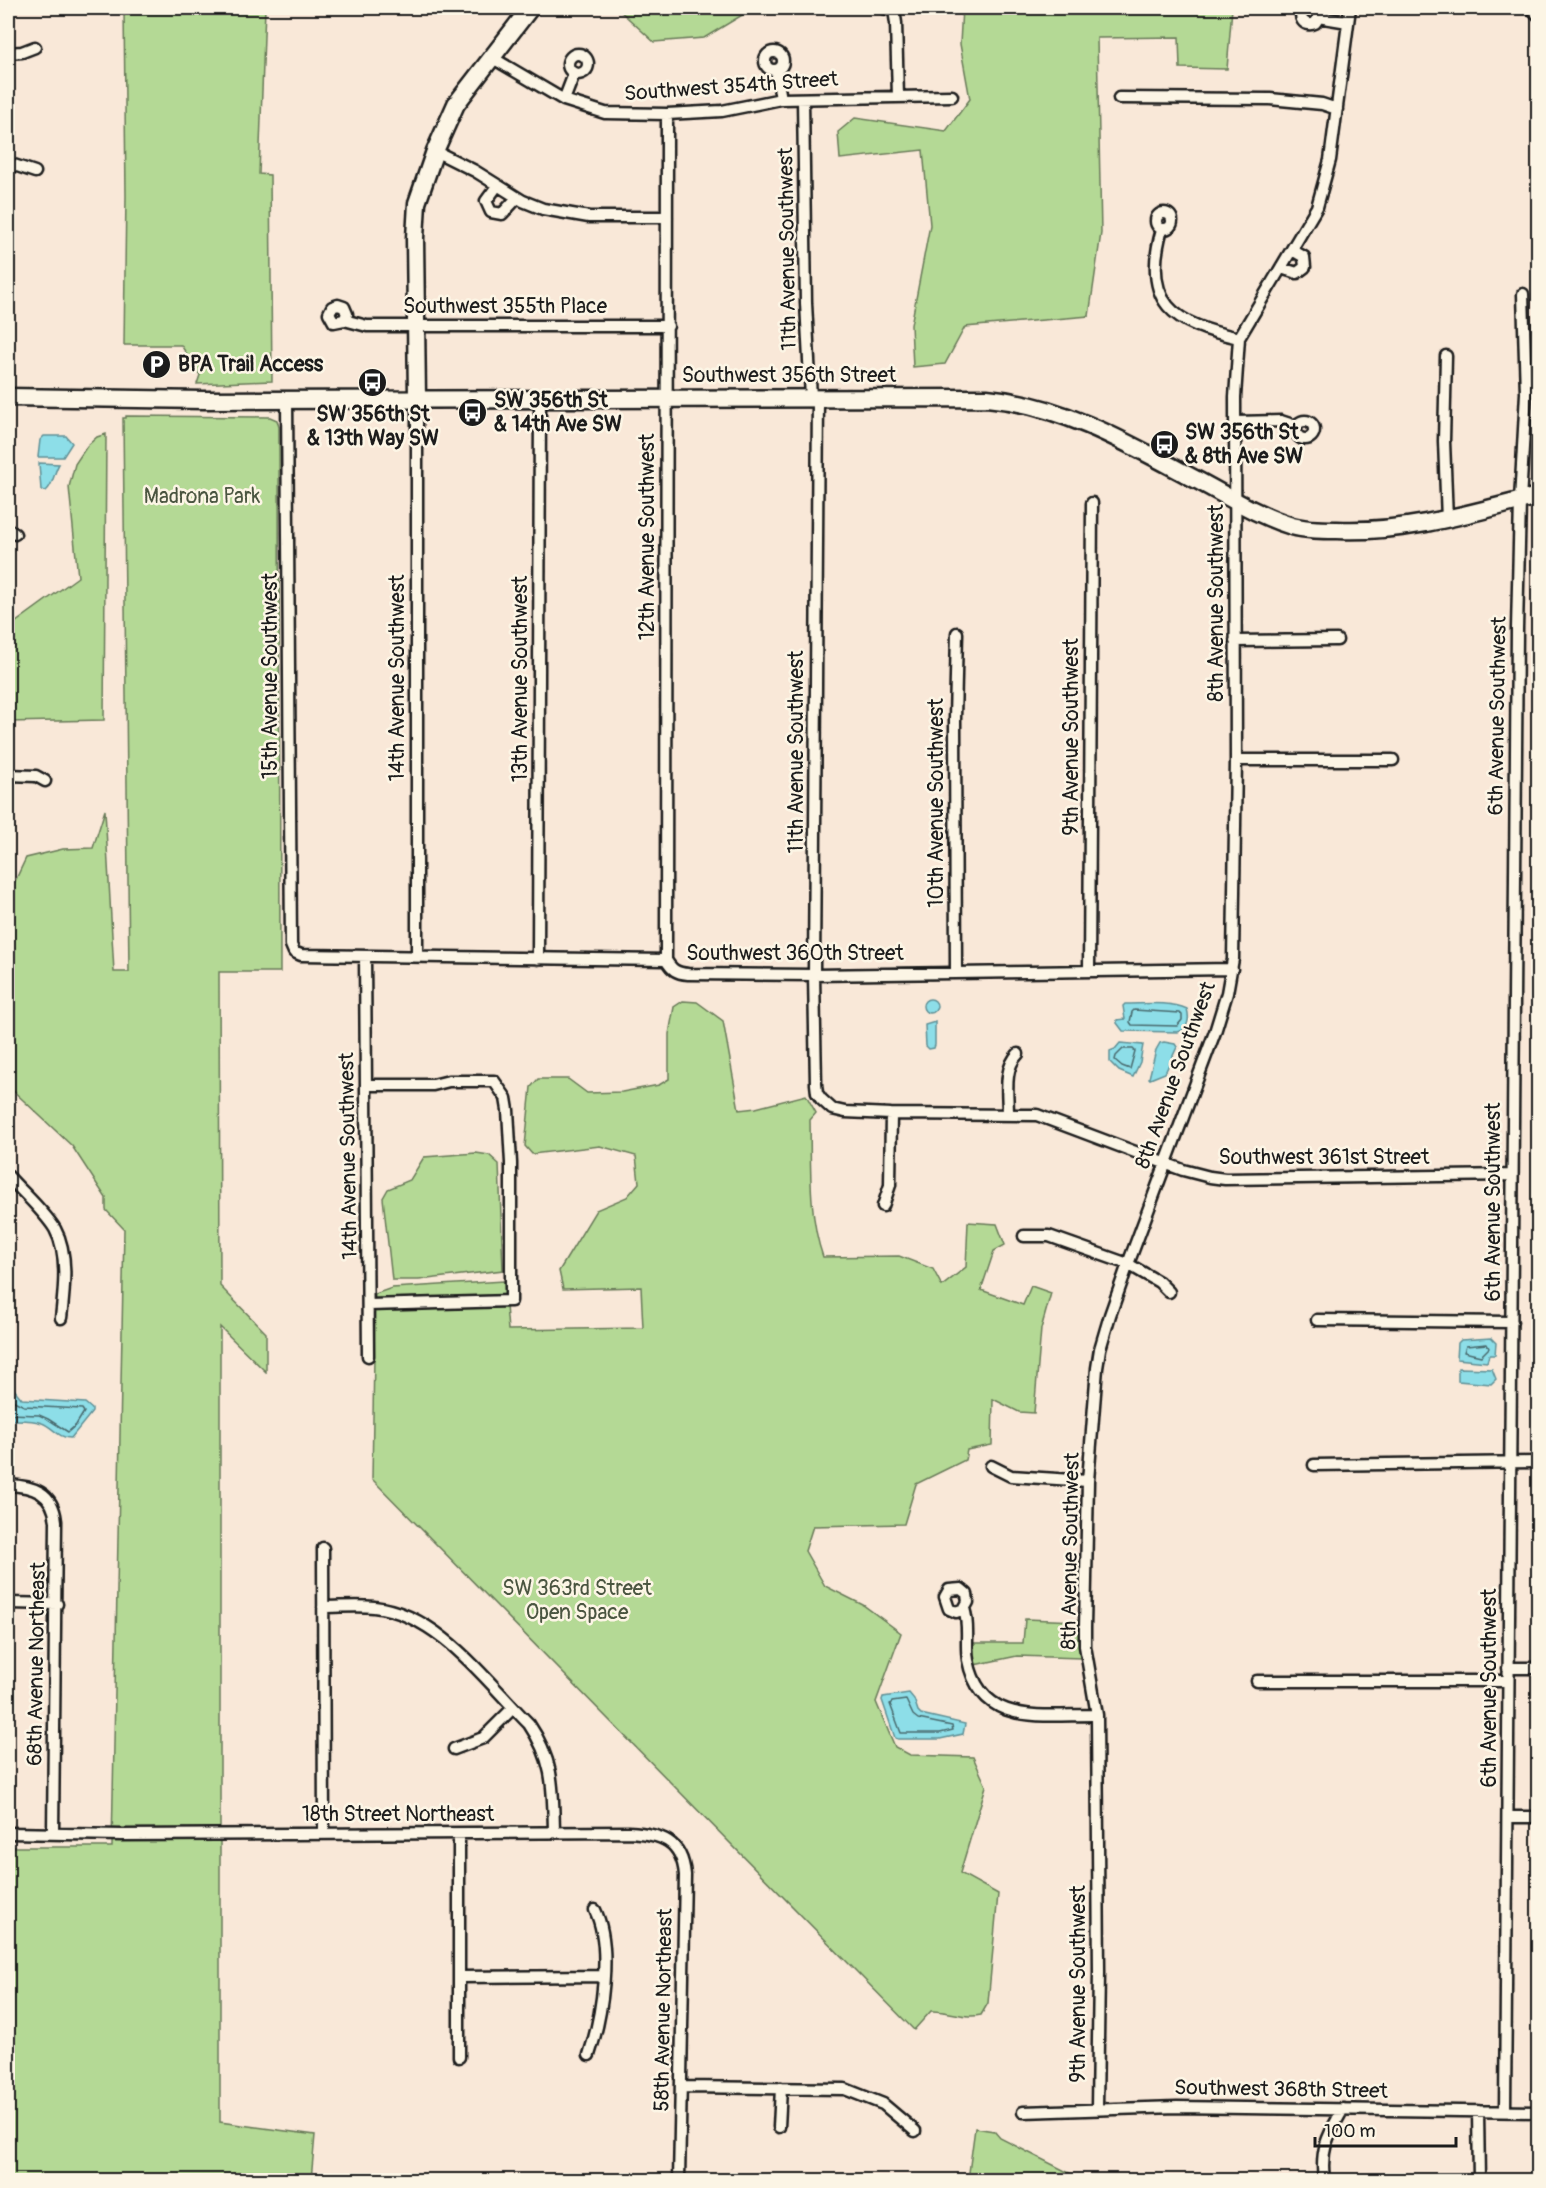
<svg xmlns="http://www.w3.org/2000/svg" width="1546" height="2188" viewBox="0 0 1546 2188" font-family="Pangolin,sans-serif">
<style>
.green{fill:#b4d995;stroke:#687a58;stroke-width:1.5}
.water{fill:#8ddee8;stroke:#609096;stroke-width:1.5}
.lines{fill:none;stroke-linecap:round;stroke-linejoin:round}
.shore{stroke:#496a6e;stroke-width:1.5}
.street-casing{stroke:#1c1c1c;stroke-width:15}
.secondary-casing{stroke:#1c1c1c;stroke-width:21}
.street{stroke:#fcf5e5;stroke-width:10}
.secondary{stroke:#fcf5e5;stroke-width:16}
.labels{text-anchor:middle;stroke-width:5;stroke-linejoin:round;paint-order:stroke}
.street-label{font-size:21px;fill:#1c1c1c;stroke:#fcf5e5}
.poi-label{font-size:21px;font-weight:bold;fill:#1c1c1c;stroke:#fcf5e5;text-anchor:start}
.park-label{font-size:21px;fill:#4a5540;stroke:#fcf5e5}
</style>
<rect width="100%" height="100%" fill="#f9e8d8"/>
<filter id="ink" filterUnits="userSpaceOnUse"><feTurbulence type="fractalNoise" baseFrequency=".0167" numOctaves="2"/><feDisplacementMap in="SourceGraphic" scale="12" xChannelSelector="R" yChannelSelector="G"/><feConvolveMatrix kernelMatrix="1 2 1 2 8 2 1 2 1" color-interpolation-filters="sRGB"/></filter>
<g filter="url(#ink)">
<!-- green -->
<path class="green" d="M124,8H265L259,174L270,175L272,381L197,384L200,375L181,345H124L126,196Z
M617,8H754L704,38L654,42Z
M962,8H1232L1227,69L1180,68L1179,37L1097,38L1101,233L1089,316L965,327L945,364L913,367L911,325L930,225L923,150L840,159L838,132L855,118L946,131L970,99L960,44Z
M126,416L270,417L277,420L279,427L280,972H219L220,1286L266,1333V1372L220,1327V2122L315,2135L311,2180H8V1847H112L124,1229L106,1210V1198L72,1146L8,1086V896L26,858L63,849L93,848L105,810L114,972H129L123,418H126Z
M106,434L104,720L8,722V628L78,577L69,487L75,464L87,446L97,437Z
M683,1001L697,1002L723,1021L739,1110L756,1108L806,1095L816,1113L810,1120C811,1165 808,1214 823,1257L899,1256L933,1269L942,1286L966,1267L968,1222L997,1224L1005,1245L994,1251L981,1290L1023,1305L1031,1286L1051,1293L1041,1329L1034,1413L1019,1412L993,1399L992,1445L967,1450L965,1460L916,1484L904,1524L813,1526L805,1551L825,1586L863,1605L901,1633L876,1702L895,1747L910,1755L973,1757L986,1786L960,1873L998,1894L988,2003L981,2015C963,2019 948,2010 931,2011L914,2030L372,1479L375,1294L392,1288L504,1281L508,1330L643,1328L641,1287L563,1289L559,1271L596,1210L627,1197L639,1183L636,1156L600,1146L532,1154L525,1146L531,1087L538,1079H568L587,1093L622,1092L659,1085L669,1079V1034L674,1007Z
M476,1153L489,1155L499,1164L503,1270L419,1280H392L383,1198L388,1189L410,1180L424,1157Z
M1025,1619L1078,1621L1081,1658L1017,1656L974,1665L972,1643H1023Z
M975,2128L994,2131L1000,2138L1083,2180H968Z"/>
<!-- water -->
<path class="water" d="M44,436H66L72,443L63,457H38L40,440Z
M39,463L59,464C54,472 53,486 46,491L41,490Z
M923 1006a7 7 0 1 1 14 0a7 7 0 1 1-14 0Z
M1125,1004C1145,1004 1169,1001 1187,1009C1190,1019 1188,1029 1178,1032L1123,1031L1117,1023V1020L1125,1019L1123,1006Z
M935,1022V1045L934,1048L929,1049L926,1046L925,1025Z
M1164,1042L1175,1044L1177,1047L1165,1073L1150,1079L1149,1078L1156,1050L1160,1043Z
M1120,1043L1143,1045L1140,1062L1133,1077L1119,1071L1110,1062V1051L1115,1049Z
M1491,1338L1496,1343L1495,1355H1489L1487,1362L1457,1359L1458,1343L1461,1340Z
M1458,1368L1492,1369L1496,1379L1491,1384L1458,1381Z
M8,1382L22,1399L85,1403L92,1409V1412L71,1438C58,1438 53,1427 42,1423C32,1419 18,1420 8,1420Z
M909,1693L914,1699L918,1711L921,1714L965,1724L963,1734L940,1739H898L895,1738L882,1700L883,1697Z"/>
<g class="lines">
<!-- shore -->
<path class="shore" d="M1134,1010L1180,1013L1182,1015V1020L1177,1026L1132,1025L1130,1022L1132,1012Z
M1123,1049H1133L1135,1051L1130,1069L1122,1066L1115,1060L1116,1056Z
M1487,1344L1489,1348L1481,1356L1464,1352L1466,1346Z
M8,1392L14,1401L24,1406L82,1409L84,1412L76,1425L68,1432L48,1419L39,1415L8,1414
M906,1700L913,1715L918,1719L952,1726L953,1730L940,1733H901L890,1704L892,1702Z"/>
<defs>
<path id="street" d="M884,8L891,10L897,8
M1305,8C1296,16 1304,28 1315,23C1320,17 1319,12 1314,8
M1531,8L1538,15
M894,10L896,23L898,97
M1318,17L1348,22
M765 61a9 9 0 1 1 18 0a9 9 0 1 1-18 0Z
M8,53L22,52L35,47
M568 64a10 10 0 1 1 20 0a10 10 0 1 1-20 0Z
M491,57L564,100L605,113L667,114L722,111L781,99L952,96
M776,70L781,99
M1119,98L1270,99L1322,104L1337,109
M803,99L806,303L811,398
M564,100L574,74
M435,151L475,171L523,201L543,209L589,217H667
M8,163L35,172
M497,186L486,201L491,212L502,214L517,198
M1156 221a8 8 0 1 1 16 0a8 8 0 1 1-16 0Z
M1162,229C1141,303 1173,324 1239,338
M1281,268L1297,273L1305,267L1304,257L1292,250
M344,320L347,314L344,307L338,305L332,307L329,313L334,322L344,320L367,326H668
M1446,356L1444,441L1447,520
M818,397L814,975L816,1084L817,1093L821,1099L832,1109L845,1112L891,1114L1037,1115L1183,1170L1210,1177L1225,1179L1511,1175
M417,398V957
M287,399L291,945L294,952L301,955L666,960C672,970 676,973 688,974L814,975L1232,969
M1296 430a9 9 0 1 1 18 0a9 9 0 1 1-18 0Z
M1236,422L1281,421L1296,426
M8,529L15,534
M1235,641L1337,640
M1236,760H1393
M8,775L36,776L45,781
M365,956L368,1356
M538,959L540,399
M666,960L667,114
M1089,971L1092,503
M956,973L955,719L957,633
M367,1085H433L449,1081H494L506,1098L508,1110L511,1163V1301L369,1305
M1008,1114C1008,1094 1003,1069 1018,1054
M8,1176C23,1193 43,1210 55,1229C69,1254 64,1292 61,1318
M883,1206L890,1185L891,1114
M1024,1236H1049L1128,1264L1159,1282L1169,1292
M1317,1320L1512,1322
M1314,1465L1538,1462
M991,1466L1011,1476L1088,1481
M8,1485C33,1486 53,1492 56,1521L53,1834
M323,1548L324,1834
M8,1603L57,1604
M323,1607C340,1607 357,1605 374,1607C439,1614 485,1680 529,1724C554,1761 553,1788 554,1832
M964,1609L956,1612L949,1609L945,1597L949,1590L961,1589L967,1594L968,1602L964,1609C970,1625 965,1643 968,1660C981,1728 1043,1714 1097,1715
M1508,1668H1538
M1257,1681H1508
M454,1749L483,1738L513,1708
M1509,1817H1538
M8,1833L122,1835L629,1832C661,1834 682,1840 685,1875L679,2180
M459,1834V2057
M460,1977L603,1976
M589,2055C602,2017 613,1947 595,1910
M682,2087L845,2089L883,2104L915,2131
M1097,2108L1099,1972L1097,1715L1085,1646V1628L1088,1481L1097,1368L1100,1349L1110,1315L1128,1264L1215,1032L1227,993L1233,959L1236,760L1235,397L1239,338L1317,207L1330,160L1350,8
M1478,2111L1479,2180
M1505,2111L1517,629L1520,501L1526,393L1523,294
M1023,2112L1177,2107L1538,2112
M779,2127L781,2088
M1324,2180C1320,2148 1328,2136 1343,2109"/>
<path id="secondary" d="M8,397L204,400L987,398C1062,405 1128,443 1193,478C1226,495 1256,515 1292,526C1306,530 1322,530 1337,530C1407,533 1471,513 1538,496
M417,398L415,238L417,203L435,151L456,104L530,8"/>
</defs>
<!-- street casing -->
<use href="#street" class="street-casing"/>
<!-- secondary casing -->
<use href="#secondary" class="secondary-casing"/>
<!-- street -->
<use href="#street" class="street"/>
<!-- secondary -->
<use href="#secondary" class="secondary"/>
</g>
</g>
<!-- icons -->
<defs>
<symbol id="parking-disc" viewBox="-11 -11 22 22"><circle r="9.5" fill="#1c1c1c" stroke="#fcf5e5"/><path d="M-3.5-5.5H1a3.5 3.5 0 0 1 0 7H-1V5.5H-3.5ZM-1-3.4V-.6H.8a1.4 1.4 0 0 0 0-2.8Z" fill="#fff"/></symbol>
<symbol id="bus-disc" viewBox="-11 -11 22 22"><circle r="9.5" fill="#1c1c1c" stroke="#fcf5e5"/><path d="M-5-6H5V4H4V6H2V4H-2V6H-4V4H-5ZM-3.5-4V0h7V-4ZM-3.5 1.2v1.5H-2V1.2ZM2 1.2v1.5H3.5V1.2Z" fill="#fff"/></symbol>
</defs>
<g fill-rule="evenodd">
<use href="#parking-disc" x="140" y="348" width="33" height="33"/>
<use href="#bus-disc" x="356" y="366" width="33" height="33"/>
<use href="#bus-disc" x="456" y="396" width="33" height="33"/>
<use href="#bus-disc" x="1148" y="428" width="33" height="33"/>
</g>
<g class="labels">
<!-- street labels -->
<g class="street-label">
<text transform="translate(731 86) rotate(-4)" y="7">Southwest 354th Street</text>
<text transform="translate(787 249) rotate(-91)" y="7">11th Avenue Southwest</text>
<text x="505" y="313">Southwest 355th Place</text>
<text x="789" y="382">Southwest 356th Street</text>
<text transform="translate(647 537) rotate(-90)" y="7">12th Avenue Southwest</text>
<text transform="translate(1216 603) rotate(-90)" y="7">8th Avenue Southwest</text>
<text transform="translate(270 676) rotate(-90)" y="7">15th Avenue Southwest</text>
<text transform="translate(397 678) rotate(-90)" y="7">14th Avenue Southwest</text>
<text transform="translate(520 679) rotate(-90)" y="7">13th Avenue Southwest</text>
<text transform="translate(1497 716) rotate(-89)" y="7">6th Avenue Southwest</text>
<text transform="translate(1071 737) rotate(-90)" y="7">9th Avenue Southwest</text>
<text transform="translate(796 752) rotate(-90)" y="7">11th Avenue Southwest</text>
<text transform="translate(936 803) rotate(-90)" y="7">10th Avenue Southwest</text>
<text x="795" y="960">Southwest 360th Street</text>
<text transform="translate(1175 1075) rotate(-70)" y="7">8th Avenue Southwest</text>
<text transform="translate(348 1156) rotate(-91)" y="7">14th Avenue Southwest</text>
<text x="1324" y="1164">Southwest 361st Street</text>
<text transform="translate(1493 1202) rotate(-90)" y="7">6th Avenue Southwest</text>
<text transform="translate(1070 1551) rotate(-89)" y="7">8th Avenue Southwest</text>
<text transform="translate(36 1664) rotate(-89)" y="7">68th Avenue Northeast</text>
<text transform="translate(1489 1688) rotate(-90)" y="7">6th Avenue Southwest</text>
<text x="398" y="1821">18th Street Northeast</text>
<text transform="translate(1078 1984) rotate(-90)" y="7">9th Avenue Southwest</text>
<text transform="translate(663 2010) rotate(-89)" y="7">58th Avenue Northeast</text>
<text transform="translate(1281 2089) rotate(1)" y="7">Southwest 368th Street</text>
</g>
<!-- poi labels -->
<g class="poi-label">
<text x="178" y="371">BPA Trail Access</text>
<text x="494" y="407">SW 356th St<tspan x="494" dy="24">&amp; 14th Ave SW</tspan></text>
<text x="373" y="421" text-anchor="middle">SW 356th St<tspan x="373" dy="24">&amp; 13th Way SW</tspan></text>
<text x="1185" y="439">SW 356th St<tspan x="1185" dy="24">&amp; 8th Ave SW</tspan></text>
</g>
<!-- park labels -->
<g class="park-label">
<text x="202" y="503">Madrona Park</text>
<text x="577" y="1595">SW 363rd Street<tspan x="577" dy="24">Open Space</tspan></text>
</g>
</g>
<!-- margin -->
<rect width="1546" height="2188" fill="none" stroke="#fcf5e5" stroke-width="30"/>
<rect x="15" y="15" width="1516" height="2158" fill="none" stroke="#1c1c1c" stroke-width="2" filter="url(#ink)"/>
<!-- scale -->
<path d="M1315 2137v9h141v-9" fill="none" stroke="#1c1c1c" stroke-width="3"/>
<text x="1324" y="2137" font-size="18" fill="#1c1c1c" stroke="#fcf5e5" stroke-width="4.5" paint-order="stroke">100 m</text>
</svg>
